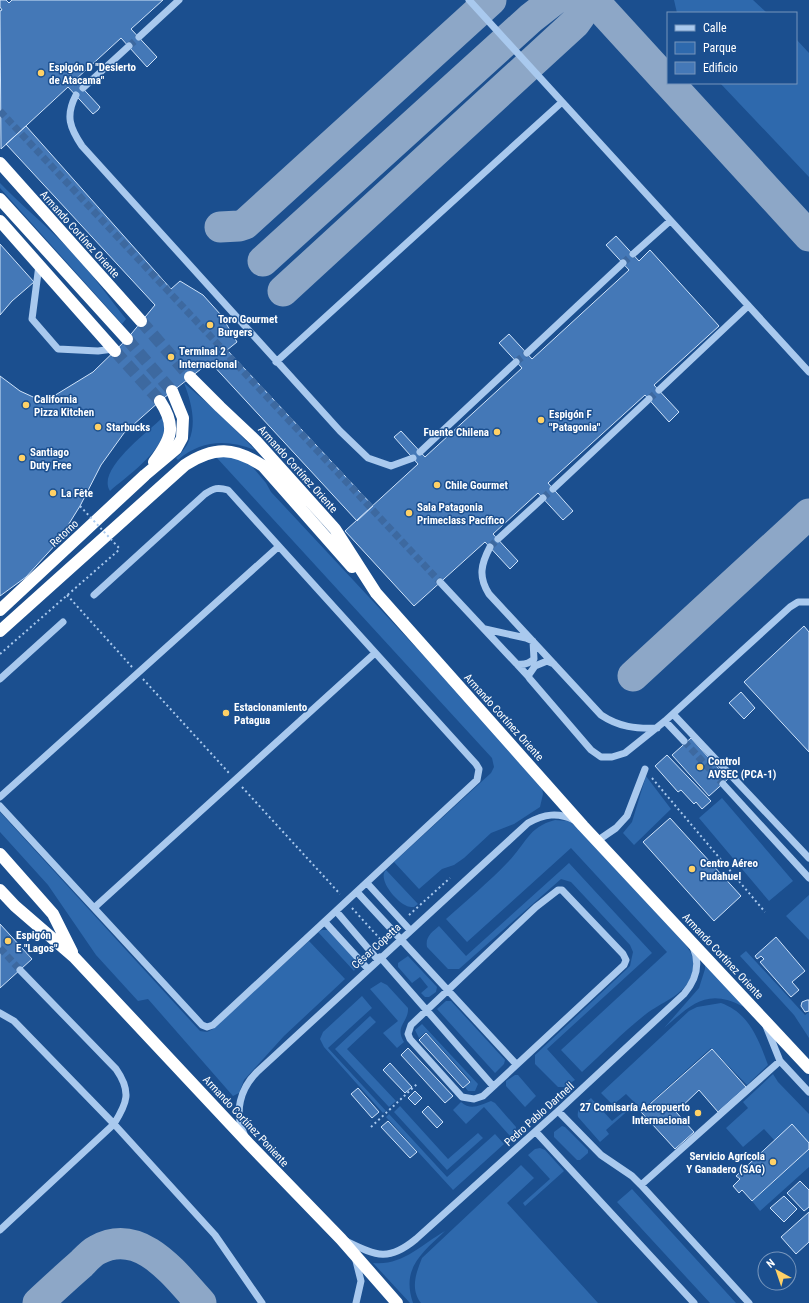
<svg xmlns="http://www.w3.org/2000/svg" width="809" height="1303" viewBox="0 0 809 1303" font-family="'Roboto Condensed',sans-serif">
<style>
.green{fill:#2e69ad}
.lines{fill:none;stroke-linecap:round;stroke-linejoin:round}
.taxiway{stroke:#8da7c7;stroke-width:31}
.building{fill:#4478b7;stroke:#cfe3fa}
.minor-tunnel{stroke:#3d69a0;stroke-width:7;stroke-dasharray:7 3.5;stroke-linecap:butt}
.highway-tunnel{stroke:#3d69a0;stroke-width:12;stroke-dasharray:12 6;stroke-linecap:butt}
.path{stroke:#a9c9ee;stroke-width:2;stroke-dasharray:2 3;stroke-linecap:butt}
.minor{stroke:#a9c9ee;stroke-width:7}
.highway{stroke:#fff;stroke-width:12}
.path-bridge{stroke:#a9c9ee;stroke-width:2;stroke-dasharray:2 3;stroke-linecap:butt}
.poi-dot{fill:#ffd166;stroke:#1b4f8f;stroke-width:1.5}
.labels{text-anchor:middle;stroke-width:3;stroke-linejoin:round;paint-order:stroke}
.poi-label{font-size:11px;font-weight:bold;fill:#fff;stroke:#1b4f8f;text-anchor:start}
.street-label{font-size:11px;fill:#fff;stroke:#1b4f8f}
</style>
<rect width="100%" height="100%" fill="#1b4f8f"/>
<!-- green -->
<path class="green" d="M674,0H753L767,13H677Z
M796,39L809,53V177L720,83H796Z
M0,183C22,206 47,226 69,249C90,271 107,295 126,319L122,324L0,188Z
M184,383L220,414L255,450C227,439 201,440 178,460L176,458C200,437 194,409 184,383Z
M162,418C175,444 127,476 110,491C96,470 148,432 162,418Z
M223,453L250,464L266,483L271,492L507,745L542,787L543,794L540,807L514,824L491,833L464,858L454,865L442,869L419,889L394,862L491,773L494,767L492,758L217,458L206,460Z
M646,776L671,809L634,845L623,833L632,822Z
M722,798L793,881L769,901L699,818Z
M0,812L200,1031L207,1032L213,1029L309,941L345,979L284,1036L244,1080L239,1093L233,1096L148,999L138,1001L96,955L48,885L0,832Z
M555,820L568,821L576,826L684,943C693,953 696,964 691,977C683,996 660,1003 646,1014C623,1032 603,1053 582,1072L561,1050L667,952L571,848L467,942L446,919C467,900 489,882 508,862C526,844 528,827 555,820Z
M569,863L652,953L547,1049L575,1080L564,1087H558L535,1064V1055L630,966L633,952L630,945L571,882L561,879L459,969H448L427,947C425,937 432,932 439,926L466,956Z
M386,870L418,904L414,907C411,907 408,907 405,905C396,901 377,879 386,870Z
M809,895V940L786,916Z
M322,930H329L356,959V967L354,971L318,932Z
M746,951L805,1015L809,1012V1038L794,1015L740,956Z
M408,956L437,987L436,992L429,997H425L421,993L428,987L420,977L412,983L398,967V963Z
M705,958L744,1007C707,987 692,1004 664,1028L699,988L705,969Z
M381,982L387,985L408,1008C409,1022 394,1026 404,1042L397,1048L383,1033L398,1021L370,989Z
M362,996L372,1008L328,1048L386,1111L383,1113L324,1047L320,1039L323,1032Z
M446,1001H451L505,1060L504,1064L495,1073L437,1009Z
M721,1003C749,1013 758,1038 768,1065L747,1085L711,1048L642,1110L626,1094L613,1105L601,1093L689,1011L697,1007Z
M370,1016L376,1022L347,1049L396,1101L389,1107L335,1049Z
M422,1024L478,1084L475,1091H468L465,1087L471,1081L426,1032L419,1038L415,1030Z
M773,1074L778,1082L809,1114V1143L792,1125L775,1141L764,1129L743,1147L726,1128L748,1108L743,1102Z
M515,1075H518L536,1096L525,1107L506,1086V1081Z
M591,1098L612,1121L631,1106L632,1107L606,1130L609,1134L600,1142L578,1117C576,1108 585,1103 591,1098Z
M491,1101L495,1103L516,1127L515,1134L511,1137L484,1107L466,1124L453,1110L461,1102C471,1111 480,1105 491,1101Z
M400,1106L448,1159L478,1133L483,1138L447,1170L394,1112Z
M389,1114L447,1177L495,1134L504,1144L453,1190L386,1117Z
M562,1126L565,1127L588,1150V1153L580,1160H577L554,1137V1132Z
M540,1148L545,1150L564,1171L525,1206L523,1203L550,1179L528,1155L535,1149Z
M809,1149V1167L760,1211L752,1201Z
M521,1165L534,1178L507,1203L598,1303H421C410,1289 416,1273 422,1258Z
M632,1189L736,1303H710L617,1202Z
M445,1231C422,1253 401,1268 413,1303H410L373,1263C402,1266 421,1245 445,1231Z"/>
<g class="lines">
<!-- taxiway -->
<path class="taxiway" d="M593,0L668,82
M669,83L809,236
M220,227L239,226L245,224L491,0
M263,261L531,18L554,0
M283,291L575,23L580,16L584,0
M633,676L809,514
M38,1303C52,1290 66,1277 81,1264C85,1260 91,1253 97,1250C141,1226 175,1275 201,1303"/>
</g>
<!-- building -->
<path class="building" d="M0,0H6L9,3L12,0H163L131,29L157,57L147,67L121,38L75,80L100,107L98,110L93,114L68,87L1,149L0,11L2,10L0,7Z
M26,126L171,289L180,281L203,295L221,315L237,342L227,350L373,506L357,521L210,362L160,401L124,433L101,465L80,506L57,543L26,577L0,596V376L20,391L44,402L93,372L127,339L155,305L6,144Z
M616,236L639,261L650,250L719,326L654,385L679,412L669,422L645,395L548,483L573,511L563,520L538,493L493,534L518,561L510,569L485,542L414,606L345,531L418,464L394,437L401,431L425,457L522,368L499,343L509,334L532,359L629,270L606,245Z
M0,244L34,282L12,301L0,315Z
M804,626L809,632V752L744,682Z
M741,692L755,708L744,719L729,703Z
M691,738L728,779L709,796L672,755Z
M667,755L711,801L702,809L696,802L694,804L681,790L678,792L655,766Z
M670,818L741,896L714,921L643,842Z
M0,924L32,959L0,988Z
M776,937L805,971L792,982L799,990L791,997L760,962L764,959L761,956L757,959L755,956Z
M807,1000H809V1011L805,1012L801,1006L802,1002Z
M426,1033L470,1082L463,1088L419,1040Z
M408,1048L453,1096L445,1103L401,1055Z
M712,1049L746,1087L718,1112L699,1090L676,1112L694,1132L675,1149L641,1112Z
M390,1063L412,1087L405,1093L383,1070Z
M358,1088L379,1112L372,1118L351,1094Z
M415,1091L422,1098L415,1105L408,1098Z
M428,1106L443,1122L437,1128L422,1112Z
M388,1121L417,1152L410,1158L381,1127Z
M792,1124L809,1143V1149L752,1201L742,1190L739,1193L733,1186L740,1179L736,1176Z
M800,1181L809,1190V1207L804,1211L787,1193Z
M784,1196L797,1209L784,1222L770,1208Z
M809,1212V1242L796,1254L781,1237Z"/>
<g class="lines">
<!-- minor-tunnel -->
<path class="minor-tunnel" d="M129,46L139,37
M0,111L440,582
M623,263L633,254
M516,362L527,353
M649,399L659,390
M543,498L553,489
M490,547L498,539
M684,741L723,784
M0,948L20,970"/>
<!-- highway-tunnel -->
<path class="highway-tunnel" d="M141,321L190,377
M127,339L172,391
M115,351L160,401"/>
<!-- path -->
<path class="path" d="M67,595L132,667
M0,654L120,549
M143,679L229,773
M652,778L765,912
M242,787L340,894
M352,908L382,941L387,936
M409,915L450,878
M371,1127L417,1084"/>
<!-- minor -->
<path class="minor" d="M469,0L809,372
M139,37L179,0
M83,88L129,46
M76,95C65,116 70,128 82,146L340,431L368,458L391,466L413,458
M633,254L670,221
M39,265L32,319L58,349L98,351L113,349
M527,353L623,263
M276,362L562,102
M659,390L748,306
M420,452L516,362
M553,489L649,399
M498,539L543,498
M490,547C481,564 478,577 489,594L601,715C619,727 636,729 657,728
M440,582L528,676
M485,629L526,638L533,641L534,659C529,664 524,665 517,664
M554,664L547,661L535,666L528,676L530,679L591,750L601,757H612L625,753L665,721L790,607L798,602H809
M0,679L63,622
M673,714L809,858
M665,721L684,741
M723,784L809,878
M0,797L278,547
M0,806L202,1025L207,1027L213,1025L477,780L479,769L476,764L228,490C218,487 214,488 205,494L94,595
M597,841L616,828L627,816L645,769
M367,883L410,930
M558,890H562L623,954L626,960L624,965L483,1096L474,1099L462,1097L410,1039L408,1034L411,1025L536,907Z
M357,892L516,1064
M95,907L375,653
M336,911L378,960
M325,922L368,969
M380,957L493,1086
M0,1013L14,1021L114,1124L215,1235L262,1303
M766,1026L780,1061L809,1092
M558,1111L601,1155L632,1176L641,1185L749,1303
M536,1132L694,1303
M244,1134C234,1112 240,1089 257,1072L528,823C544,814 558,812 574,820
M641,1185L780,1061
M0,1230L114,1124C127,1103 132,1092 116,1069L20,970
M346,1241C377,1256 388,1262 416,1239L558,1111L684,994C696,980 701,965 693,947
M356,1303L361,1281L356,1261"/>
<!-- highway -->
<path class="highway" d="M0,163L141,321
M0,199L127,339
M0,221L115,351
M190,377L220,407L256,441L335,529L376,593L583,826L809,1068
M154,462C171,439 177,427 160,401
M0,610L145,475L176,449L182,438L183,418L172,391
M0,631L185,465C214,446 234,447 263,466L352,567
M0,854L53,914L72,952
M0,890L15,906L74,957L250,1145L341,1239L397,1303"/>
<!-- path-bridge -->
<path class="path-bridge" d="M80,506L120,549"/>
</g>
<!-- markers -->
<g class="poi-dot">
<circle cx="41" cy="73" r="4"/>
<circle cx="210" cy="325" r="4"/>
<circle cx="171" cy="357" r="4"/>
<circle cx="26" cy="405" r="4"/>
<circle cx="541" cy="420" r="4"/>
<circle cx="98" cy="427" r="4"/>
<circle cx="497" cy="432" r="4"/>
<circle cx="22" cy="458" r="4"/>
<circle cx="437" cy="485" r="4"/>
<circle cx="53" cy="493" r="4"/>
<circle cx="409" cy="513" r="4"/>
<circle cx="226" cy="713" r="4"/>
<circle cx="700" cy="767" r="4"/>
<circle cx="692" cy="869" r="4"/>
<circle cx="8" cy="941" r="4"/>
<circle cx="698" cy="1113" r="4"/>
<circle cx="773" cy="1162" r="4"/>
</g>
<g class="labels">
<!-- poi labels -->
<g class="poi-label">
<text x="49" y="71">Espigón D "Desierto<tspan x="49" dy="13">de Atacama"</tspan></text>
<text x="218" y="323">Toro Gourmet<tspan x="218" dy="13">Burgers</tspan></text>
<text x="179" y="355">Terminal 2<tspan x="179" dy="13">Internacional</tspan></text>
<text x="34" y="403">California<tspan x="34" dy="13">Pizza Kitchen</tspan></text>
<text x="549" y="418">Espigón F<tspan x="549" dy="13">"Patagonia"</tspan></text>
<text x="106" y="431">Starbucks</text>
<text x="489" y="436" text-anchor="end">Fuente Chilena</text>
<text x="30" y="456">Santiago<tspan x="30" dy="13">Duty Free</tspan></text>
<text x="445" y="489">Chile Gourmet</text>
<text x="61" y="497">La Fête</text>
<text x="417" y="511">Sala Patagonia<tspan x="417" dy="13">Primeclass Pacífico</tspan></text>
<text x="234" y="711">Estacionamiento<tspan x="234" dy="13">Patagua</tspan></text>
<text x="708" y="765">Control<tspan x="708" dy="13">AVSEC (PCA-1)</tspan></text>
<text x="700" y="867">Centro Aéreo<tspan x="700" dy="13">Pudahuel</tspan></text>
<text x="16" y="939">Espigón<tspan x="16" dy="13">E "Lagos"</tspan></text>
<text x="690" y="1111" text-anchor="end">27 Comisaría Aeropuerto<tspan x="690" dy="13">Internacional</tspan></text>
<text x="765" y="1160" text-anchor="end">Servicio Agrícola<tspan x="765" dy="13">Y Ganadero (SAG)</tspan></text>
</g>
<!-- street labels -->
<g class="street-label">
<text transform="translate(80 234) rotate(48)" y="4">Armando Cortínez Oriente</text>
<text transform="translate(298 469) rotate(48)" y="4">Armando Cortínez Oriente</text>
<text transform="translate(64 533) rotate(-43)" y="4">Retorno</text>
<text transform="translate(504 717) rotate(48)" y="4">Armando Cortínez Oriente</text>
<text transform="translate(376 946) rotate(-42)" y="4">César Copetta</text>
<text transform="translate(723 956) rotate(47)" y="4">Armando Cortínez Oriente</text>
<text transform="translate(539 1114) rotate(-42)" y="4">Pedro Pablo Dartnell</text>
<text transform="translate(246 1121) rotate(47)" y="4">Armando Cortínez Poniente</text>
</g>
</g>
<!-- legend -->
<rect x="667" y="12" width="130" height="72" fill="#1b4f8f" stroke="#7695bc"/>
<rect x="675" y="25" width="20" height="6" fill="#a9c9ee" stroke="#7695bc"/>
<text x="703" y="32" font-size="12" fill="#ffffff">Calle</text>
<rect x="675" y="42" width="20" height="12" fill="#2e69ad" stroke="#7695bc"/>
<text x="703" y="52" font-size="12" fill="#ffffff">Parque</text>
<rect x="675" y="62" width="20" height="12" fill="#4478b7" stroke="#7695bc"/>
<text x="703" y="72" font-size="12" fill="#ffffff">Edificio</text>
<!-- north arrow -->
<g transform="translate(777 1271) rotate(320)"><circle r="19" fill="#1b4f8f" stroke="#7695bc"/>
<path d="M0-3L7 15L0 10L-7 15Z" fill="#ffd166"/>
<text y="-6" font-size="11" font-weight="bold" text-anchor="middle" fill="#ffffff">N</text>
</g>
</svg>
